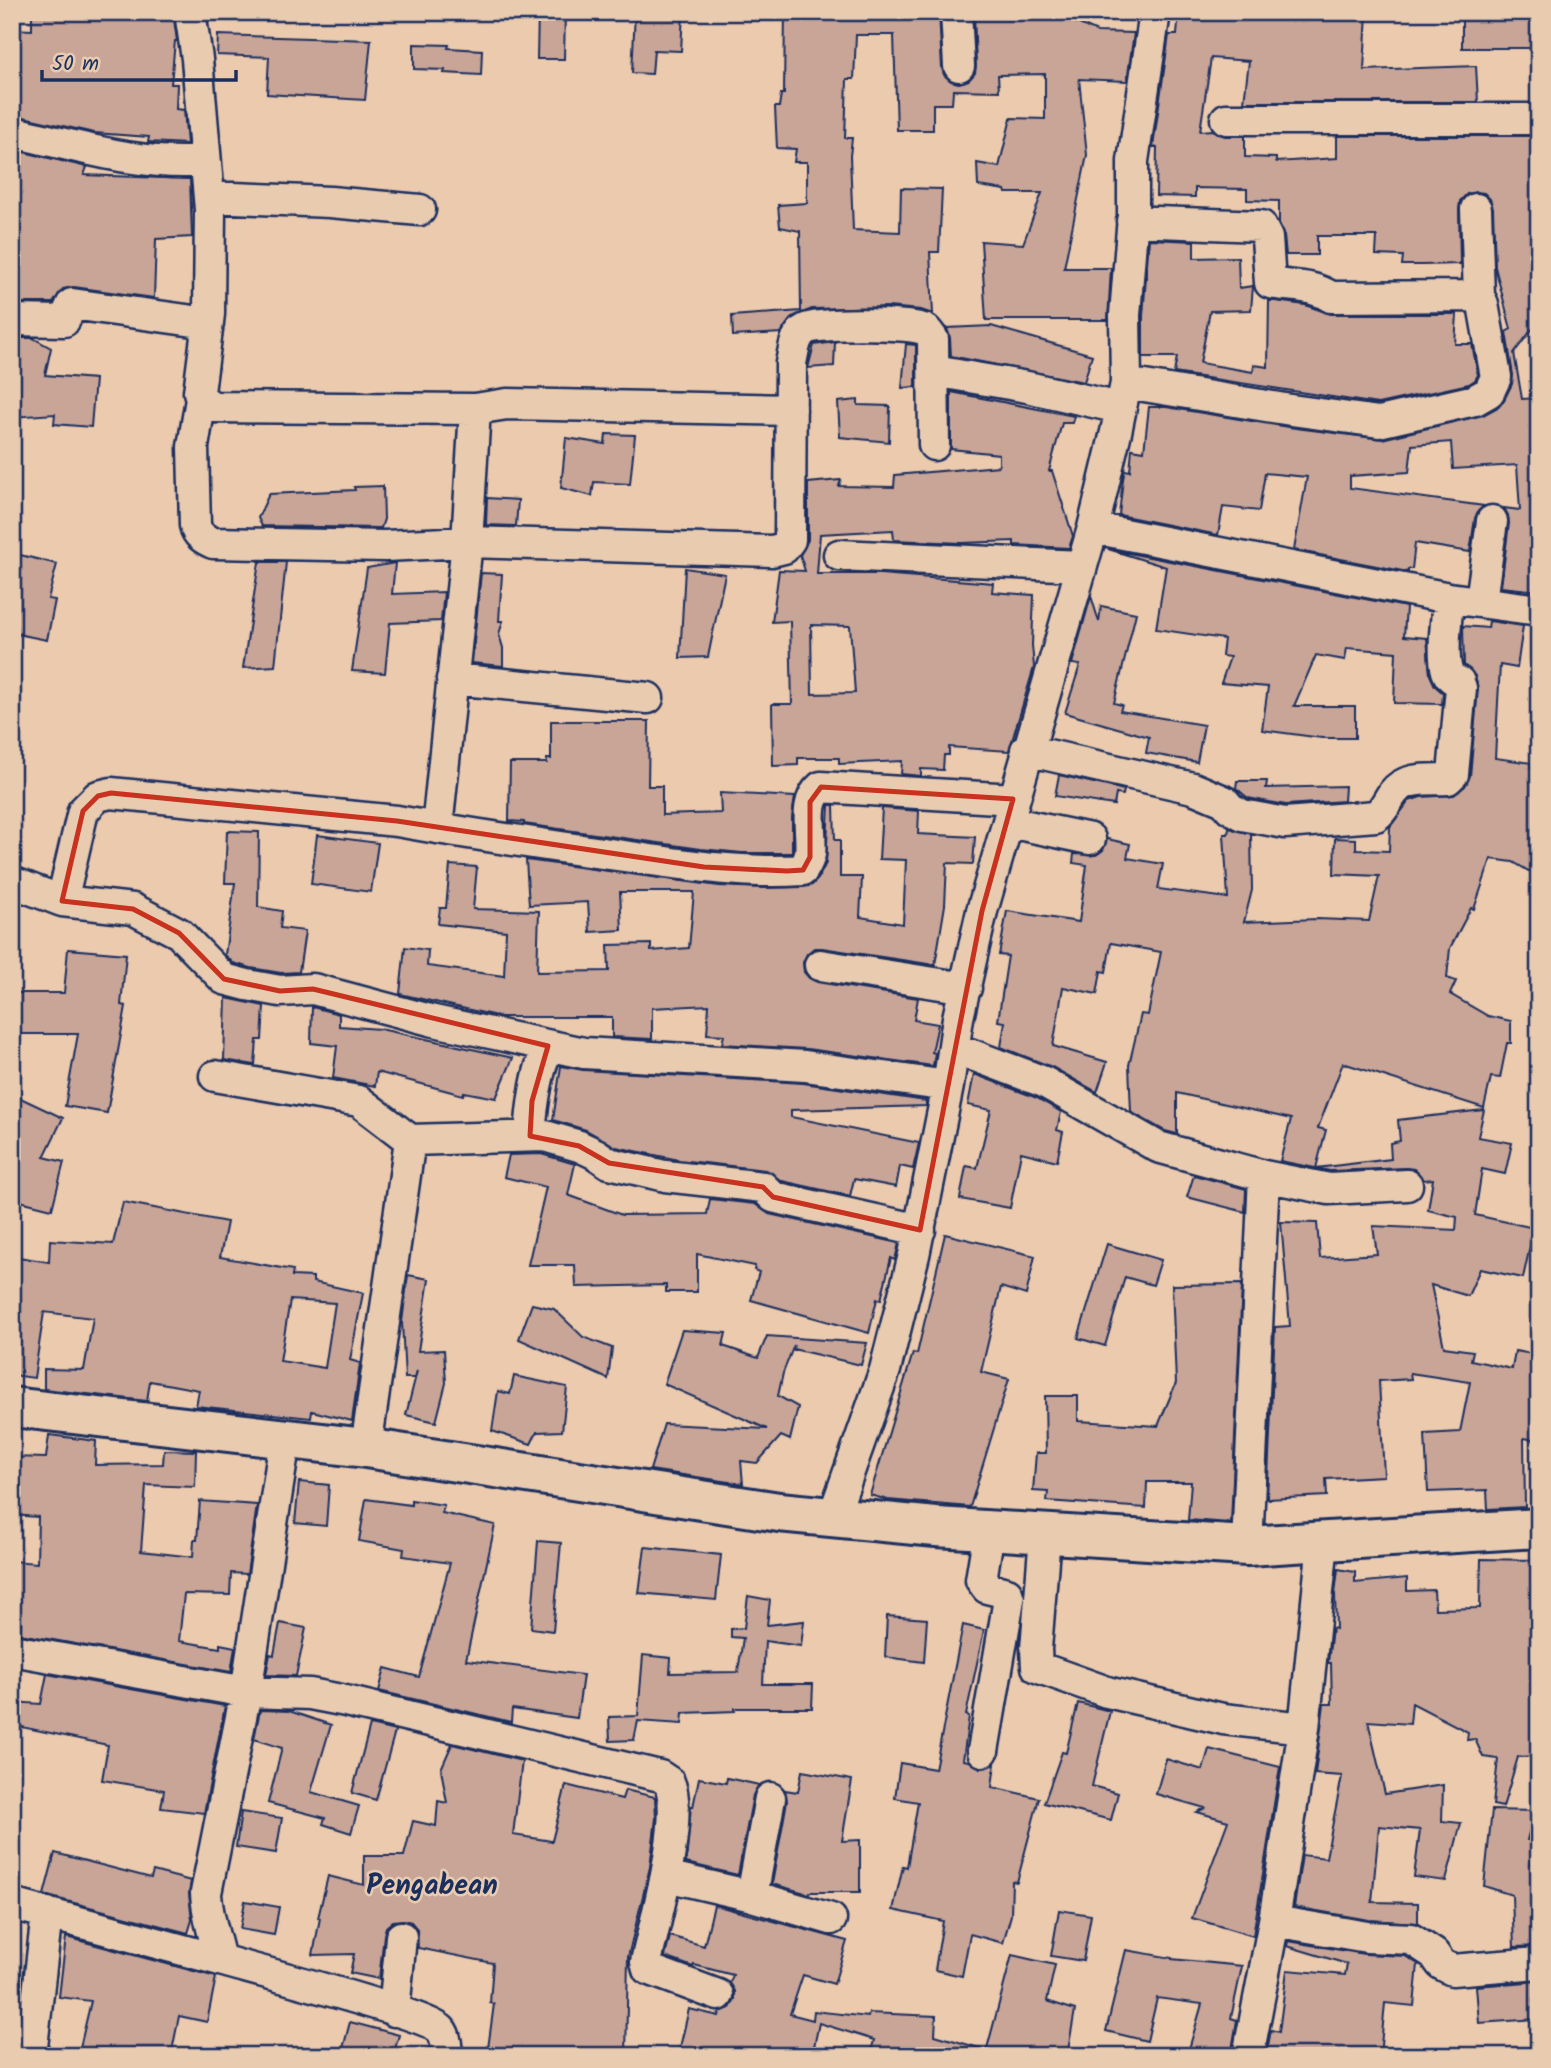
<svg xmlns="http://www.w3.org/2000/svg" width="1551" height="2068" viewBox="0 0 1551 2068" font-family="Kalam,sans-serif">
<style>
.building{fill:#c9a598;stroke:#1b2f5e;stroke-width:2;fill-rule:evenodd}
.lines{fill:none;stroke-linecap:round;stroke-linejoin:round}
.street-casing{stroke:#1b2f5e;stroke-width:35}
.secondary-casing{stroke:#1b2f5e;stroke-width:44}
.street{stroke:#e9ccb0;stroke-width:30}
.secondary{stroke:#e9ccb0;stroke-width:38}
.marked{fill:none;stroke:#c8321e;stroke-width:5;stroke-linejoin:round}
.labels{text-anchor:middle;stroke-width:5;stroke-linejoin:round;paint-order:stroke}
.quarter-label{font-size:28px;font-weight:bold;fill:#1b2f5e;stroke:#e9ccb0}
</style>
<rect width="100%" height="100%" fill="#ebcaae"/>
<filter id="ink" filterUnits="userSpaceOnUse"><feTurbulence type="fractalNoise" baseFrequency=".0143" numOctaves="2"/><feDisplacementMap in="SourceGraphic" scale="14" xChannelSelector="R" yChannelSelector="G"/><feConvolveMatrix kernelMatrix="1 2 1 2 8 2 1 2 1" color-interpolation-filters="sRGB"/></filter>
<g filter="url(#ink)">
<!-- building -->
<path class="building" d="M32,12H173L177,41H175L171,84H177L176,109L184,110L187,144L148,142L149,137L94,133L19,116V108L12,107V29L32,30Z
M538,12H565L564,59H537Z
M635,12H683L681,51L654,50L652,74L632,73Z
M785,12H939L942,68L944,75L951,81L959,83L969,80L975,73L976,66L974,12H1065L1066,18L1097,32L1134,33L1127,81L1079,79L1087,155L1064,268H1111L1108,320H986L981,241L1023,244L1042,193H1006L1005,190L978,186L977,163L999,167L1011,118L1045,119V74L998,75L999,91L953,90L952,104H933V130H897L894,35H856L854,79H847L845,138H852L850,156L853,230L900,232L901,188L942,189L939,252H930L933,314L921,310L888,307L812,309L792,317L781,333L733,336L732,316L801,311L800,231L780,227L778,205L807,203V162H794L796,149L777,148L775,107H779L781,94H784Z
M1179,12H1367L1364,70L1476,66L1478,102H1244L1249,61L1211,58L1200,131L1213,130L1225,136H1245V157L1276,158V162L1337,158V136H1539V320L1514,353L1522,399L1539,398V591L1501,587L1509,523L1508,515L1504,508L1520,510L1517,465L1453,469L1451,442L1412,445L1409,472L1350,476V488L1484,506L1478,511L1475,518L1470,552L1415,543L1412,569H1408V572L1294,550L1307,477L1265,473L1259,511L1223,507L1218,535L1119,515L1123,479L1125,470L1130,471L1132,449L1144,451L1149,407H1166L1288,427L1382,439L1483,415L1498,407L1504,400L1512,384L1513,375L1506,332L1511,329L1495,267L1493,208L1490,199L1484,193L1476,192L1467,194L1460,201L1459,210L1460,264L1422,265H1402L1403,256L1376,255L1377,236H1317V255H1286L1284,236L1279,223V201L1247,200V189L1195,188V197L1156,196L1157,147H1153L1169,35H1177Z
M1462,12H1539V48H1462Z
M218,35L371,40L365,100L267,94L269,57L217,55Z
M414,44L449,45L448,48L482,50L481,75L444,73L445,70L414,69Z
M19,151L87,167L84,175L190,179L192,237L156,239L154,298L74,287L63,289L53,303H12V207H18L17,181Z
M1149,239L1194,241V258L1238,257L1239,288L1253,286L1251,310L1210,311L1200,363L1253,372L1254,365L1268,367L1269,301H1275L1305,305L1331,314H1457L1455,344H1472L1478,375L1475,380L1469,384L1378,404L1174,373L1177,357H1143V316Z
M991,326L1092,355L1084,382L951,356L950,338L947,328Z
M12,338H33L51,348L45,375L95,379L91,427L54,424L55,414L12,417Z
M835,342L834,366L808,368L814,345Z
M906,344L916,345V387L902,388Z
M951,392L1074,416L1072,423H1062L1049,471H1052L1073,536L1069,548L1014,545V541L962,543L894,540L893,530L820,534L817,574H880L993,583L992,592L1034,595L1032,645L1034,667L1009,751L949,747V755H944L943,770L921,769V776L901,774L902,761L839,764V758H798V765L773,766L772,704H792L790,621L772,622L779,570L805,571L800,555L808,540V483L841,480L839,486L894,487L895,475L999,466V454L951,449ZM811,625L850,626L855,693L812,694Z
M858,400V405L890,406L889,442L840,437L838,402Z
M606,434L635,435L630,484L594,482L592,496L561,488L566,438L605,444Z
M383,486L384,519L381,528L262,526L258,518L269,494L355,490L354,487Z
M487,498L518,500L516,526L486,525Z
M1108,549L1406,607L1404,636L1427,638L1430,675L1435,686L1443,693L1442,704L1394,703L1396,652L1347,648L1345,660L1316,655L1294,706H1355V738H1322L1262,730L1268,687L1221,683L1230,657L1222,656L1224,639L1156,629L1166,567Z
M12,553L57,564L48,599L55,600L47,640L12,633Z
M259,562H286L275,666L243,668Z
M395,563L392,594L444,592L441,621L390,623L385,673L352,671L367,568Z
M685,568L725,574L708,657L680,658Z
M481,573L502,574L499,621H503L499,634L503,648V666L472,663Z
M1091,596L1099,622L1101,606L1136,613L1114,703L1122,705L1120,711L1204,725L1197,762L1146,753L1149,737L1065,713L1080,665L1072,664Z
M1489,621L1523,626L1517,668L1500,665L1495,758L1532,763L1531,767L1539,768V877L1513,862L1491,859L1474,909L1471,908L1450,948L1447,978L1456,981L1450,994L1488,1016L1511,1021V1043H1507L1500,1078L1491,1077L1484,1108L1343,1063L1318,1128L1326,1130L1316,1168L1391,1159L1390,1143L1400,1141L1398,1120L1484,1110L1478,1137L1512,1143L1505,1174L1482,1169L1475,1215L1534,1228L1523,1278L1480,1269L1468,1296L1431,1285L1444,1347L1473,1351L1471,1360L1512,1369L1515,1351L1539,1355V1416L1535,1440L1524,1438L1525,1507L1488,1509L1487,1490L1428,1492L1425,1434L1460,1432L1470,1382L1410,1373L1411,1379L1379,1381L1384,1476L1326,1479L1327,1496L1267,1499L1275,1327L1290,1326L1281,1222L1317,1223L1320,1258L1377,1254L1373,1226L1456,1230L1457,1217L1428,1210L1433,1179L1423,1180L1414,1169L1406,1168L1330,1171L1280,1161L1291,1119L1177,1093V1134L1165,1131L1131,1112L1129,1065L1141,1014L1148,1015L1161,952L1111,943L1106,972L1101,971L1097,994L1063,987L1053,1046L1107,1062L1097,1092L1052,1067L1001,1047L1005,1022L998,1021L1008,956L999,955L1007,911L1079,922L1087,865L1073,863L1074,854L1096,855L1103,850L1107,839L1130,844L1127,858L1163,864L1158,889L1228,898L1224,834H1228L1229,828L1255,835H1251L1252,890L1244,922L1317,919L1369,921L1379,876L1334,874L1335,838L1356,839V850L1389,851L1390,827L1409,801L1421,797L1454,795L1465,786L1470,776L1478,689L1475,676L1464,665L1463,626L1488,628Z
M551,721H649L648,786H662V815L721,813L720,793L795,797L792,817V853H742L701,849L524,824V822L509,821L510,763H547V759H551Z
M1059,775L1124,790L1123,795L1116,794L1114,805L1055,796Z
M1237,781H1267L1266,788L1345,786L1344,801L1286,805L1248,798L1236,788Z
M829,805H834L835,840H840V877H862L860,917L903,924L906,860L879,859L882,808L919,811L918,834L975,837L973,864L947,863L945,905L935,965L822,948H814L807,954L803,962L804,972L809,978L817,982L918,998L914,1020L938,1024L932,1052L935,1053L933,1066L807,1049L722,1044L724,1035L707,1034L709,1005L652,1008V1039L612,1037V1017H501L400,994L405,947L428,950L427,966L504,976L506,931L438,924L440,908H446L450,865L477,867L473,909L539,911L537,972L609,971L608,945L651,944V951L689,948L694,892H620L622,930L590,932L588,902L529,905L526,860L719,886L762,888L804,887L812,885L818,879L826,863Z
M227,831L259,832L258,907L282,911L280,928L305,931L299,972L281,973L251,968L233,963L225,955L235,883H225Z
M317,835L378,843L371,892L311,884Z
M68,949L126,954L121,1005L126,1006L107,1113L65,1106L78,1034H12V993H64Z
M226,998L264,1006L262,1040H257L255,1065L224,1060Z
M312,1007L339,1014V1026L380,1029L513,1058L496,1098L464,1092L463,1095L377,1072L375,1086L333,1078L337,1046L311,1043Z
M561,1066L583,1070L803,1083L926,1101V1106L791,1110V1117L919,1143L913,1169L900,1166L896,1187L854,1179L850,1196L782,1181L765,1170L679,1160L616,1147L586,1130L553,1120Z
M974,1074L1037,1098L1061,1112L1057,1130L1063,1132L1057,1161L1021,1152L1010,1208L960,1199L966,1166L977,1168L991,1110L968,1105Z
M12,1094L63,1118L44,1157L64,1162L52,1209L12,1199Z
M541,1154L575,1164L568,1195L622,1215L707,1214L710,1199L755,1204L769,1214L899,1243L895,1260L891,1258L881,1300L877,1299L869,1333L751,1300L759,1272L754,1270L755,1266L697,1254V1292H666V1285L576,1287L575,1265H528L546,1187L504,1177L509,1155Z
M1194,1175L1246,1189L1245,1212L1187,1197Z
M123,1202L227,1222L220,1257L293,1270L292,1276L313,1277V1282L363,1293L350,1360L360,1363L352,1421L312,1411L311,1418L196,1406L199,1390L150,1381L147,1401L44,1389V1369L84,1370L93,1318L44,1312L34,1378L12,1375V1256L49,1262L50,1240L113,1244ZM290,1300L335,1303L325,1368L280,1361Z
M945,1234L1035,1256L1026,1295L1001,1287L981,1372L1009,1379L970,1507L888,1500L870,1495L913,1353L917,1354Z
M1107,1244L1161,1260L1153,1285L1125,1277L1105,1346L1078,1338Z
M408,1275L429,1279L418,1351L444,1350L446,1383L436,1422L406,1415L417,1371L414,1378H405L402,1322Z
M1242,1284L1231,1523L1188,1520L1191,1482H1147L1146,1508L1047,1501L1048,1492L1033,1491L1036,1453H1046L1045,1396H1078V1421L1158,1426L1176,1383L1172,1285Z
M532,1304L554,1309L583,1337L612,1348L608,1379L519,1339Z
M682,1330L726,1333L723,1346L758,1358L767,1336L867,1343L861,1365L793,1349L794,1345L783,1373L778,1396L798,1407L790,1440L781,1436L757,1463L741,1461L743,1484L650,1470L664,1424L767,1429L664,1384Z
M514,1376L567,1387L562,1431L537,1432L531,1444L492,1431L498,1391L510,1394Z
M49,1435L96,1441L95,1465L163,1464L164,1450L196,1451L195,1487L146,1485L141,1551L193,1557L194,1540H197L200,1501L257,1505L247,1574L231,1573L230,1595L184,1594L179,1641L220,1648V1644L235,1647L231,1672L20,1634L21,1623L12,1622V1561L37,1563L38,1517L12,1515V1457L46,1458Z
M299,1482L329,1485L326,1526L295,1523Z
M366,1499L411,1505V1500L444,1505L442,1513L495,1525L466,1660L583,1675L577,1718L512,1709L511,1722L379,1691L385,1668L419,1677L450,1563L403,1556L404,1549L359,1541Z
M538,1541L561,1543L553,1631L531,1628Z
M645,1547L721,1555L716,1600L639,1593Z
M1481,1559L1539,1560V1734L1536,1756L1518,1757L1503,1807L1493,1805L1498,1759L1483,1757L1475,1739L1467,1740L1468,1732L1412,1703L1410,1724L1368,1721L1385,1794L1443,1785L1442,1821L1461,1823L1446,1881L1414,1877L1420,1830L1379,1826L1372,1902L1418,1903V1923L1369,1920L1294,1907L1302,1855L1326,1858L1342,1776L1315,1774L1324,1704H1332L1331,1663H1328L1332,1628L1336,1629L1335,1594L1338,1569L1355,1572V1583L1407,1578V1591L1434,1590L1435,1609L1480,1608Z
M748,1596L770,1600L767,1625L804,1621L801,1646L765,1641L763,1684H813L812,1708H735V1711L683,1713L682,1724L638,1721L634,1740L610,1741L609,1717L638,1716L643,1655L671,1658L670,1673L738,1672L743,1638L731,1637V1629L744,1628Z
M887,1616L927,1619L924,1662L885,1657Z
M280,1623L306,1628L296,1676L266,1675L270,1654L274,1655Z
M963,1625L984,1630L966,1715L969,1716L963,1760L969,1761L981,1768L995,1764L992,1787L1039,1798L1017,1882L1012,1881L1011,1915L1003,1943L970,1934L962,1976L935,1970L943,1921L893,1910L903,1866L907,1867L918,1802L895,1798L900,1763L935,1769Z
M47,1674L225,1706L204,1813L161,1808L164,1790L102,1780L108,1745L12,1725V1702L41,1704Z
M1078,1703L1110,1711L1092,1786L1118,1793L1111,1820L1044,1803L1062,1752L1066,1753Z
M260,1710L289,1711L331,1725L311,1792L359,1806L351,1833L323,1824L325,1818L268,1803L282,1748L254,1739Z
M370,1725L395,1731L376,1800L352,1793Z
M452,1744L522,1761L513,1835L552,1841L566,1785L622,1799L625,1790L655,1797L656,1818L650,1867L628,1957L626,2056H487L494,2004L490,2003L493,1963L418,1948L417,1929L411,1922L403,1920L393,1921L386,1927L384,1935L379,1979L350,1973L354,1954L313,1955L320,1918H318L328,1876L364,1885V1856H404L413,1821L436,1826L438,1801L447,1803L441,1769Z
M1209,1749L1280,1767L1253,1936L1192,1918L1228,1821L1197,1812L1205,1808L1156,1794L1166,1759L1203,1770Z
M802,1771L852,1780L842,1841L860,1840V1892H810L809,1894L772,1884L787,1801L785,1790L798,1792Z
M699,1778L726,1783L727,1778L759,1785L753,1795L738,1875L686,1863L691,1806L693,1807Z
M1492,1810L1535,1811L1527,1840L1536,1841L1531,1864H1539V1946L1514,1947L1512,1895L1484,1886Z
M241,1812L282,1818L276,1853L236,1847Z
M55,1853L151,1878L153,1871L191,1881L189,1894L192,1920L188,1933L44,1895Z
M245,1901L279,1907L274,1935L240,1929Z
M714,1905L847,1941L834,1984L803,1975L790,2014L813,2020L814,2011L868,2017L869,2013L936,2016L935,2035L986,2050L985,2056H870L874,2040L819,2023L812,2056H678L689,2009L719,2016L720,2012L730,2008L735,2000V1991L730,1983L733,1975L694,1965L693,1967L665,1957L670,1936L704,1946Z
M1059,1910L1091,1915L1083,1961L1051,1956Z
M66,1937L216,1977L207,2022L179,2016L171,2056H78L91,2001L59,1997Z
M1288,1941L1364,1954L1405,1956L1418,1964L1414,2006L1385,2003L1380,2056H1266L1271,2030L1279,2032L1287,1970L1345,1975L1347,1964L1287,1946Z
M1126,1950L1172,1958V1959L1242,1966L1231,2018L1237,2020L1231,2056H1187L1202,2004L1157,1998L1147,2041L1106,2031Z
M1012,1955L1055,1965L1047,2001L1075,2010L1067,2056H985Z
M1539,1981V2019L1479,2023L1476,1986Z
M350,2022L399,2035L393,2056H341Z"/>
<g class="lines">
<defs>
<path id="street" d="M190,12L197,59L210,210L209,314L199,392L201,399L213,407L475,409
M956,12L959,66
M1226,119H1539
M12,132C74,145 141,167 204,161
M209,197L330,202L420,210
M1132,221L1261,226L1267,238L1270,283C1291,287 1312,284 1331,297L1479,296
M12,320L64,321L72,304L208,323
M934,371L1027,387L1120,408
M1126,383L1291,410L1379,422L1475,400L1489,392L1496,377L1483,304L1479,296L1476,209
M201,399L193,447L195,525C197,535 204,539 213,543L385,546L467,542L772,551L784,548L790,540L791,363C794,351 794,335 806,329C819,322 916,323 926,330C929,333 931,336 933,339L934,445
M1093,528L1449,598L1539,610
M839,555L1081,566
M1481,601L1492,521
M452,679L648,698
M1026,750L1193,788L1224,801L1230,808L1242,815L1285,823L1376,816C1385,809 1387,801 1393,793C1406,776 1429,780 1448,779L1453,774L1461,688L1459,682C1453,679 1449,677 1447,671C1442,654 1446,616 1449,598
M1008,822L1090,839
M437,828C504,839 571,849 638,858C692,866 748,874 803,870C806,865 809,860 810,854C813,831 802,803 821,787L1013,799
M12,882L62,901L83,811L98,796L111,793L397,821L437,828L467,542L475,409L507,404L791,410
M62,901L133,909L179,933L224,979L247,985L280,991L313,989L434,1021L584,1053L805,1066L948,1086
M820,965L966,988
M954,1048L1044,1082L1158,1147L1264,1176L1329,1189L1407,1185
M215,1076L359,1101L410,1140L366,1448
M530,1136C532,1104 536,1075 548,1046
M410,1140L545,1136L579,1146L596,1154L609,1163L665,1176L763,1187L773,1197L920,1230
M285,1440L246,1692L206,1893C207,1916 215,1937 220,1960C251,1969 428,2015 441,2030C446,2036 447,2048 446,2056
M833,1517L885,1370L914,1255L948,1086L958,1018L982,911L1093,528L1116,432L1126,383L1125,315L1133,216V161L1155,12
M1045,1535L1036,1649L1037,1667L1107,1692L1223,1719L1304,1728
M1247,1546L1264,1176
M12,1650L246,1692L310,1694L341,1700L660,1776L669,1782C685,1816 655,1922 646,1962L648,1969L718,1995
M983,1751L1009,1599L1007,1593L987,1588L981,1580L989,1531
M666,1876L752,1896L831,1919
M752,1896L770,1798
M12,1904L220,1960
M1274,1921L1367,1937L1411,1939L1434,1954L1441,1964L1452,1970L1539,1963
M394,2011L401,1937
M31,2056L47,1913
M1248,2056L1274,1921L1304,1728L1323,1542"/>
<path id="secondary" d="M12,1407L366,1448L779,1512L936,1527L1247,1546L1539,1528"/>
</defs>
<!-- street casing -->
<use href="#street" class="street-casing"/>
<!-- secondary casing -->
<use href="#secondary" class="secondary-casing"/>
<!-- street -->
<use href="#street" class="street"/>
<!-- secondary -->
<use href="#secondary" class="secondary"/>
</g>
</g>
<!-- marked area -->
<path class="marked" d="M821,787L1013,799L982,911L920,1230L773,1197L763,1187L609,1163L579,1146L530,1136L532,1101L548,1046L313,989L280,991L224,979L179,933L133,909L62,901L83,811L98,796L111,793L397,821L704,867L787,871L803,870L810,857V802Z"/>
<g class="labels">
<!-- quarter labels -->
<g class="quarter-label">
<text x="432" y="1894">Pengabean</text>
</g>
</g>
<!-- margin -->
<rect width="1551" height="2068" fill="none" stroke="#e9ccb0" stroke-width="42"/>
<rect x="21" y="21" width="1509" height="2026" fill="none" stroke="#1b2f5e" stroke-width="2.5" filter="url(#ink)"/>
<!-- scale -->
<path d="M42 70v10h194v-10" fill="none" stroke="#1b2f5e" stroke-width="3.5"/>
<text x="52" y="70" font-size="21" fill="#1b2f5e" stroke="#e9ccb0" stroke-width="5" paint-order="stroke">50 m</text>
</svg>
